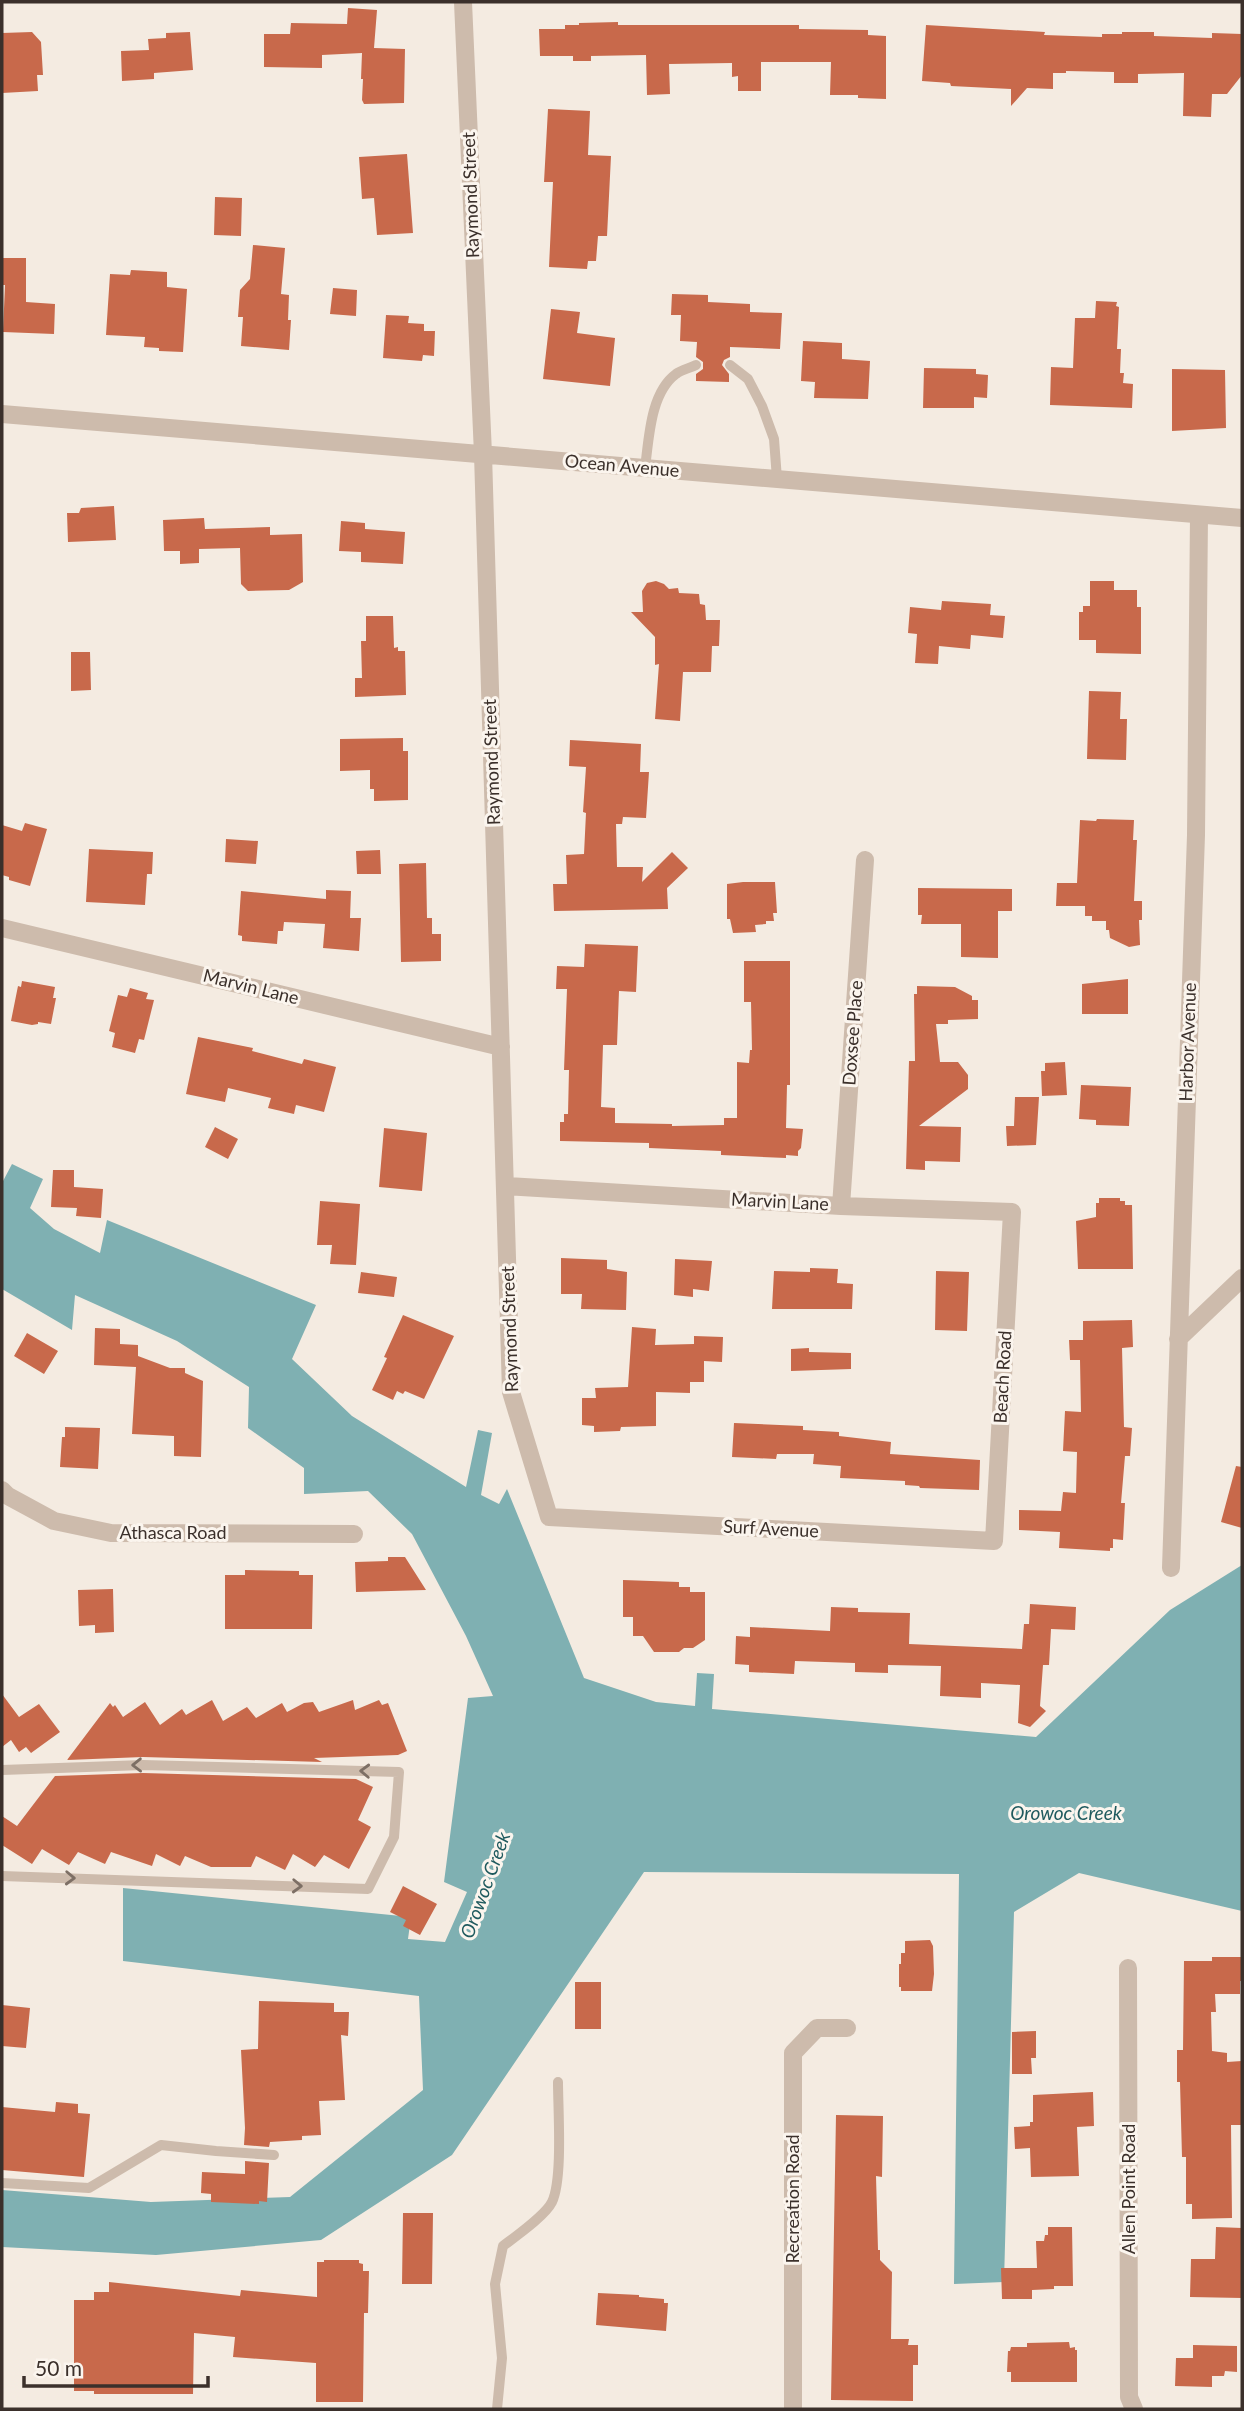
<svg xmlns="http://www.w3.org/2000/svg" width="1244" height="2411" viewBox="0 0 1244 2411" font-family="Lato,sans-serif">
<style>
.water{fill:#7fb0b2}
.building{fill:#c8694b}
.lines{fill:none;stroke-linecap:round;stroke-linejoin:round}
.lane{stroke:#cdbbac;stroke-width:10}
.street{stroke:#cdbbac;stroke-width:18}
.oneway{stroke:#7d6f65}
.labels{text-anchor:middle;stroke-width:6;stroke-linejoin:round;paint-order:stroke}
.street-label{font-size:18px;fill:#3b302b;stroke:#fbf5ee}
.water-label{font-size:19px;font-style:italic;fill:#1f5a5e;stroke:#fbf5ee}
</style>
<rect width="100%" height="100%" fill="#f4ebe1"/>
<!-- water -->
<path class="water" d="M12,1164L43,1179L30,1208L54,1229L100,1253L107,1220L316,1305L292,1359L352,1416L466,1487L478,1430L492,1433L481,1495L499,1504L507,1489L584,1678L656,1702L695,1706L697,1673L714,1674L712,1709L1036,1737L1170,1610L1242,1565V1911L1079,1873L1014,1912L1004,2282L954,2284L959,1874L644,1872L452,2155L321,2240L156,2255L2,2247V2190L151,2202L290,2197L423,2090L419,1996L123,1961V1888L411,1917L408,1939L445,1942L467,1892L444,1882L468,1698L493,1696L466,1636L412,1534L368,1491L304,1494V1468L248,1428L249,1387L177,1341L75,1295L72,1330L2,1289V1183Z"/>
<!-- building -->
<path class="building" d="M348,8L377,10L374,48L405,49L404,103L364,104L362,100L363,79H361L362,53L322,55V68L264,67V34H290L291,23L347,24Z
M618,22V25H799V29L868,30V35L886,36V99L858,98V95H830L831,62H761V91H738V76L732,77V63L669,64L670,94L647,95L646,55L591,56V61H573V56H540L539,29H565V25H579V23Z
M926,25L1045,32L1044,35L1102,37V34H1122V32H1154V36L1212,38V33L1242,34V75L1227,94H1212L1211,117L1183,116L1184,73L1138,74V83H1114V72L1066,71V73H1053V89L1027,88L1011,106V89L951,86L950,83L922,81Z
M32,32L41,42L43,75H37L38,91L2,93V33Z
M190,32L193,70L154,73V79L122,81L121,51L149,50L148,39L166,38V33Z
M548,109L590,111L588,155L611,156L607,236H598L596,261H588L587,269L549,267L553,182H544Z
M407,154L413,233L377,235L374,198L362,199L359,157Z
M215,197L242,198L241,236L214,235Z
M253,245L285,248L281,294L289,295L288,320H291L289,350L241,346L243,317H238L240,290L250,279Z
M2,258H26V302L55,304L54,334L3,332L5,285H2Z
M131,270L167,272V287L187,289L183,352L159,351V348L144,347L145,337L106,335L110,274L130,275Z
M333,288L357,290L356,316L330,314Z
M672,294L708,295V302L750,304V312L782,313L780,349L730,347V357L724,360L722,365L729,374V382L696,381V374L703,369V362L696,357L697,342L680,341L681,315H671Z
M1096,301L1117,302L1116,306L1119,307L1117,349H1121L1120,373H1124L1123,383L1133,384L1132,408L1050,405L1051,367L1073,368L1075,318H1095Z
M551,309L580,312L577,333L615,338L610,386L543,379Z
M386,315L409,316L408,323L424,324V331H435L434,356L423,355L422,361L383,358Z
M803,341L842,343V359L870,361L868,399L814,398L815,382L801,381Z
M924,368L976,369V374L988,375L987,398L974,397V408H923Z
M1172,369L1225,370L1226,428L1172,431Z
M114,506L116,540L68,542L67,513H79L81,508Z
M204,518L205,529L270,527V535L302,534L303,582L289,590L248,591L241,584L240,548L199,549V563L180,564V551H164L163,520Z
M341,521L365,523V529L405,532L403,564L361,562V552L339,551Z
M656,581L664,584L669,589L678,588L679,593L699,594L700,604L705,605L706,620H720L719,646H712L711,672H683L680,721L655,719L659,664L655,665V637L631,612H643L642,591L647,583Z
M1090,581H1114V590H1137V607H1141V654L1096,653V640H1079V612H1083V606H1090Z
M942,601L991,604L990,615L1005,616L1003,638L971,635L970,649L939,646L938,664L915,663L917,634L908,633L910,607L941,610Z
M366,616H393L394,648L398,647V651H405L406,695L355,697V678H362L361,641H366Z
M71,652H90L91,690L71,691Z
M1089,691L1121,692L1120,719H1127L1126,760L1087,759Z
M403,738V751H408V800L374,801V789H370V770L340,771V739Z
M570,740L641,744L640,772H649L646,818L623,817L622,824H616L617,867H643L642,882L672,852L688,868L667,888L668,909L554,911L553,884H567L566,855L584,854L586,813L583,812L586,767L569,766Z
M1097,819L1134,820L1133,840H1137L1134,901H1142V920H1139L1140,945L1129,947L1110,938L1109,930H1106V921H1092V916H1085V906H1056L1057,883H1077L1080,820L1096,821Z
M25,823L47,829L30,886L9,880V877L2,875V825L22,831Z
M226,839L258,841L256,864L225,862Z
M89,849L153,852L152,874H147L145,905L86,902Z
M380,850L381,874H357L356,851Z
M426,863L427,918H432V934H441V961L401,962L399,864Z
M743,882H775L777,913H773L774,921H766V924L755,925L756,932L733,933L730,919H727V884Z
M918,888L1012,889V911H998V958L961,957V924H921L922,915H918Z
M326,890L351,891L350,918H361L359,951L323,948L325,924L284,922L283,931H278L277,944L242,941V936L238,935L241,891L326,899Z
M585,944L638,946L636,992L619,991L617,1045H603L601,1107L615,1108V1123L672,1124V1126L724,1125V1118H737V1062L749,1063L750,1050H752L751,1002H744V961H790V1085H787L786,1128L803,1129L801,1148L798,1151V1156L786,1155V1158L721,1155V1151L649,1148V1143L560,1141V1122H564V1114H568L569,1070H564L567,989H556L557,966L584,967Z
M1128,979V1014H1082V984Z
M22,981L55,987L53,998H56L51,1024L38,1022V1024L32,1025L11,1021L18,986L21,987Z
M917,986L955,987L972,996V1000H978V1019L948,1020V1024H936L940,1062H958L968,1075V1089L919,1126L961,1127L960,1162L925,1161V1170L906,1169L909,1061H915L914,994H917Z
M130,988L148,993L146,999L154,1000L144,1040L139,1039L135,1053L112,1047L115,1033L109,1031L118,995L127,997Z
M198,1037L253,1048L252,1051L302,1064L304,1059L336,1067L324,1112L296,1105L294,1114L268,1108L271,1098L228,1088L225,1102L186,1094Z
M1065,1062L1067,1095L1042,1096L1041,1071H1045V1063Z
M1081,1085L1131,1087L1129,1126L1096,1125V1120L1079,1119Z
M1015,1097H1039L1036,1145L1007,1146L1006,1126H1014Z
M215,1127L238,1139L228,1159L205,1147Z
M384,1128L427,1133L422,1191L379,1187Z
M53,1170H74V1187L103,1189L101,1218L76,1216L77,1208L51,1207Z
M1099,1198H1120V1201H1125V1205H1132L1133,1269H1078L1076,1221L1096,1217V1203H1099Z
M320,1201L360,1204L356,1265L330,1264L332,1245H317Z
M561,1258L607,1260V1269L627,1272L626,1310L581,1309L582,1294H561Z
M675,1259L712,1261L709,1291L693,1289V1297L674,1295Z
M810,1268L838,1269L837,1283L853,1284L852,1309H772L774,1271L810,1272Z
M936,1271L969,1272L967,1331L935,1330Z
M361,1272L397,1277L394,1297L358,1293Z
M403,1315L454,1336L424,1399L405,1391L403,1394L397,1391L393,1400L372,1390L387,1358L384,1357Z
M1132,1320L1133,1347L1122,1348L1124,1427L1132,1428L1130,1456H1125L1121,1503H1125L1123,1540L1113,1539V1548H1110V1551L1059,1548L1060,1532L1019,1530V1510L1061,1511L1063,1492L1076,1493L1077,1452L1063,1451L1065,1411L1081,1412L1080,1360H1070L1069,1340H1083V1321Z
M632,1327L656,1329L655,1345L694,1344V1336L723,1337L722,1362L704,1361V1382H690V1393L656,1392V1426L621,1427L620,1431L594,1432V1426L582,1425V1398H596L595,1388L628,1387Z
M95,1328L120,1329V1344L138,1345V1356L170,1368H185V1373L203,1381L201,1457L174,1456V1436L132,1434L136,1367L94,1365Z
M27,1333L58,1351L44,1374L14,1356Z
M809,1348V1352L851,1353V1369L791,1371V1349Z
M734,1423L803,1426V1430L839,1432V1436L891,1442L890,1454L980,1460L979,1490L920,1488L919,1486L905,1485V1481L840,1478L841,1466L813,1464L814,1454H777L776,1459L732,1457Z
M65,1427L100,1428L98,1469L60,1467L62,1437H65Z
M1236,1466L1242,1467V1528L1221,1522Z
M388,1557H405L426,1590L356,1592L355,1562L388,1561Z
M245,1570L299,1571V1575H313L312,1629H225V1575H245Z
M623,1580L679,1582V1587H690V1592H705V1640L693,1648H684L679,1652H654L643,1636H633V1617H623Z
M113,1589L114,1632L95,1633V1625L79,1626L78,1590Z
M1030,1604L1076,1607L1075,1630L1051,1629L1049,1665H1043L1040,1706L1046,1711L1030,1727L1018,1723L1020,1685L981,1683V1698L940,1696L941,1666L888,1665V1673L855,1672V1663L795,1661L794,1674L749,1672V1665L735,1664L736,1636L750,1637V1627L830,1631L831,1607L858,1608V1612L910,1613L909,1644L1022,1649L1024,1624H1029Z
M2,1694L19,1717L39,1704L60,1732L31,1753L26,1747L19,1752L11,1740L2,1747Z
M212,1700L223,1721L247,1707L256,1718L282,1703L287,1712L304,1703L313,1702L319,1712L353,1700L355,1710L379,1700L382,1705L388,1703L407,1751L398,1755L314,1758L322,1762L143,1757L67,1760L110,1703L113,1707L115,1705L123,1717L145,1702L160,1725L182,1709L186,1715Z
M143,1773L356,1779L373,1787L358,1820L371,1827L349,1869L324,1855L315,1867L293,1854L285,1870L256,1856L251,1867H211L185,1856L180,1866L156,1854L152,1866L111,1852L105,1864L78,1852L69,1865L42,1849L32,1864L2,1845V1816L17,1826L55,1776Z
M403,1886L437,1904L420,1935L403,1926L406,1920L390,1912Z
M930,1940L933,1946L934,1974L932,1991H901V1987H899V1964H901V1953H905V1941Z
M1212,1957H1242V1981H1240V1994H1215L1216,2012H1211L1212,2051L1227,2053V2062L1242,2061V2125H1231L1232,2218L1192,2219V2204H1186V2157H1182L1180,2082H1177V2050H1183L1184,1961H1212Z
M575,1982H601V2029H575Z
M259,2001L334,2003V2012H349L348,2036L341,2035L345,2100L319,2101L321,2135L302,2136V2140L270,2142L269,2147L244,2145L245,2128L241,2050L258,2049Z
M2,2005L30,2008L26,2048L2,2046Z
M1036,2031V2058H1031L1032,2074H1012V2032Z
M1093,2092L1094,2126L1077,2127L1079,2176L1031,2177L1030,2148L1015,2149L1014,2127L1030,2126V2122H1033V2095Z
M56,2102L78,2104V2113L90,2114L84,2177L2,2170V2107L55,2112Z
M836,2115L883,2116L882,2177L876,2176L878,2250H880V2260L892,2272L891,2339H909L908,2345H918V2365H913V2401L831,2400Z
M245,2161L269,2163L267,2202L259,2201V2204L211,2202V2194L201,2193L202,2172L245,2174Z
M403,2213H433L432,2284H402Z
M1048,2227H1072L1073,2286H1054V2289L1032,2290V2299H1002L1001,2268H1037L1036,2241H1044L1045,2235H1048Z
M1216,2227L1242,2228V2298L1190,2297L1191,2259H1215Z
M324,2260H359V2263L363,2264V2271H369L368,2313H364L363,2402H316V2363L233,2357L235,2337L194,2333L193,2394H94V2391H74V2300H94V2292H109V2282L240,2296L241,2290L317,2297V2262H324Z
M598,2293L639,2295V2297L664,2299V2303H668L666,2331L596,2325Z
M1069,2342L1070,2348L1075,2347V2350H1077V2382H1011V2372H1007L1008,2351H1010L1011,2347H1027V2343Z
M1193,2345L1237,2346V2372L1225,2371L1224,2376H1212V2387L1175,2386L1176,2358H1193Z"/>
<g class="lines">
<!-- lane -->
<path class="lane" d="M730,365L748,379L762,406L774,439L777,479
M645,468C649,439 650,393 676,374C681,370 690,368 696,365
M2,1770L143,1765L399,1772L394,1837L368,1889L2,1876
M2,2183L89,2188L161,2145L216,2151L274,2155
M497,2409L502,2358L495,2284L503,2246C516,2236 545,2216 552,2202C563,2179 558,2110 558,2082"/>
<!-- street -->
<path class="street" d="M463,2L483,454L511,1392L549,1517L994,1541L1012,1212L841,1206L506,1186
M2,414L1242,518
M2,928L501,1047
M841,1206L865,860
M1178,1339L1242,1278
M2,1490L8,1496L54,1521L111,1533L354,1534
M1171,1568L1196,835L1199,515
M1128,1968L1129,2397L1134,2409
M793,2409V2053L817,2028H847"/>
</g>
<!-- one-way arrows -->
<defs><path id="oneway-chevron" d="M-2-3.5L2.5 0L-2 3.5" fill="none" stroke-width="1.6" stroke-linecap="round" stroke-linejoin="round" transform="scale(1.75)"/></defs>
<g class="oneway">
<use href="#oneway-chevron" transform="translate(137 1765) rotate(179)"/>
<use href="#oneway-chevron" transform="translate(365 1771) rotate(-178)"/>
<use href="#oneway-chevron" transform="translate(70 1878) rotate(2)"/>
<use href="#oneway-chevron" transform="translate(297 1886) rotate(2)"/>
</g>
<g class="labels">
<!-- street labels -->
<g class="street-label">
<text transform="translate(471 195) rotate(-92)" y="6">Raymond Street</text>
<text transform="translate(622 466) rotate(5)" y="6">Ocean Avenue</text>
<text transform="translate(492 762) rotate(-92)" y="6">Raymond Street</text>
<text transform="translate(251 987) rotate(14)" y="6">Marvin Lane</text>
<text transform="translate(853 1033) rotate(-86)" y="6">Doxsee Place</text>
<text transform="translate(1188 1042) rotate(-88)" y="6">Harbor Avenue</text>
<text transform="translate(780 1202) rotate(3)" y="6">Marvin Lane</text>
<text transform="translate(510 1329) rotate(-92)" y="6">Raymond Street</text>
<text transform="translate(1003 1377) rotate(-87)" y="6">Beach Road</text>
<text transform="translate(771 1529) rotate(3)" y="6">Surf Avenue</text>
<text x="173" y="1539">Athasca Road</text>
<text transform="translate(1129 2189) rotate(-90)" y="6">Allen Point Road</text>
<text transform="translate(793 2199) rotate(-90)" y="6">Recreation Road</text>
</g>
<!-- water labels -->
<g class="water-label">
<text x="1066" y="1820">Orowoc Creek</text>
<text transform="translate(485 1885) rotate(-70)" y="7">Orowoc Creek</text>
</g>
</g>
<!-- border -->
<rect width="1244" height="2411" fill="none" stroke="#3b302b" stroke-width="7"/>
<!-- scale -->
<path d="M24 2376v10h184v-10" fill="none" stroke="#3b302b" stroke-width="3.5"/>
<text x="35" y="2376" font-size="21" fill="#3b302b" stroke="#fbf5ee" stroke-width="5" paint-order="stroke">50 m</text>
</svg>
